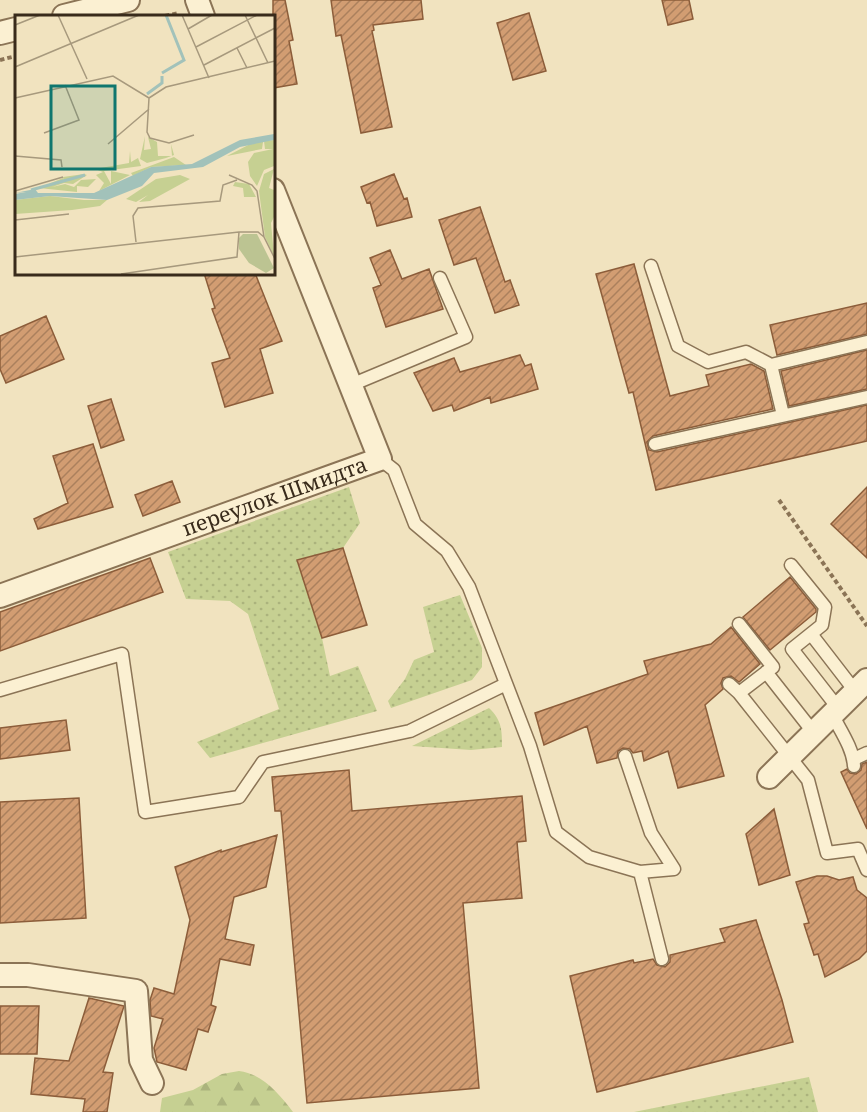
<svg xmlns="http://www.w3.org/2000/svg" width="867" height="1112" viewBox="0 0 867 1112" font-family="'Noto Serif',serif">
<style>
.grass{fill:url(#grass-dots)}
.forest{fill:url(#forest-firs)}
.building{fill:url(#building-hatch);stroke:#8c5d3a;stroke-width:1.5}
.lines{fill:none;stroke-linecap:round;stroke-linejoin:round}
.service-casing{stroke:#8b7456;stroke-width:15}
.minor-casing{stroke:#8b7456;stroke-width:26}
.path{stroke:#8b7456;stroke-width:4;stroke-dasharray:4.5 3;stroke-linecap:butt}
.service{stroke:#fbf0d2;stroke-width:12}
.minor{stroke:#fbf0d2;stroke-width:22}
.labels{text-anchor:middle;stroke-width:6;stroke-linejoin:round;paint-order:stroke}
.street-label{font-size:21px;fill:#392b1b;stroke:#f8edcf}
.inset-river{fill:none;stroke:#a2c2ba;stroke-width:3}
.inset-road{fill:none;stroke:#a7997d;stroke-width:1.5}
.view{fill:#0f766e;fill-opacity:0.15;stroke:#0f766e;stroke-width:3}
.inset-edge{fill:none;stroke:#392b1b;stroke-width:3}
</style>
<defs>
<pattern id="grass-dots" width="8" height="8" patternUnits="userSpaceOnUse" patternTransform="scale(1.5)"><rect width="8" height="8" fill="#c6d092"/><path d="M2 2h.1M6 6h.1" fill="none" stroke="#abb37d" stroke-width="1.8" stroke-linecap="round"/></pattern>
<pattern id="forest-firs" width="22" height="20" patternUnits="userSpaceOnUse" patternTransform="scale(1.5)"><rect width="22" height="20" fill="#c6d092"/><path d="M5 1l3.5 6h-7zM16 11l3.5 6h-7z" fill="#abb37d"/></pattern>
<pattern id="building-hatch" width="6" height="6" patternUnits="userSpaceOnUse" patternTransform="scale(1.5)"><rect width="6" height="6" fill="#d29d72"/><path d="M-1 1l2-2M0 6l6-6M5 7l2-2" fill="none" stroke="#ab805d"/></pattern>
</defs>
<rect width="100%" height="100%" fill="#f1e3bf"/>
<!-- grass -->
<path class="grass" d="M349,487L360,523L343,548L297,560L322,638L330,676L358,666L377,711L210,758L197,742L279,709L248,614L230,601L186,599L168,552Z
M460,595L482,648V667L472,680L391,708L388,701L405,679L414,660L434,652L423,607Z
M489,708C502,720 502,731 502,747L471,750L412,746Z
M809,1077L818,1112H634Z"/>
<!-- forest -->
<path class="forest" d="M239,1071C263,1074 279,1094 293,1112H160L162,1098L193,1090L222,1074Z"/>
<!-- building -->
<path class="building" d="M273,0H285L293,40L289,41L297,84L273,88Z
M331,0H421L423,19L373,25L374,30L372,31L392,127L361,133L341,35L336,36Z
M662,0H689L693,19L668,25Z
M529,13L546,71L513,80L497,23Z
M394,174L404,199L407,198L412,217L377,226L370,202L367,203L361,187Z
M480,207L505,282L510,280L519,305L495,313L476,258L454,265L439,220Z
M390,250L402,279L429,269L443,309L386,327L373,288L381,285L370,258Z
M634,264L670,396L709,386L706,375L751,364L764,371L773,409L653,436L647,442L649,450L657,452L867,405V441L656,490L633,392L629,393L596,274Z
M204,273H255L282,341L260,349L273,393L225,407L212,363L230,358L212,309L215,308Z
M867,303V334L777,355L770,325Z
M46,316L64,359L6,383L0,369V336Z
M867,350V389L789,406L781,371Z
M520,355L525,366L531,364L538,389L491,403L490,397L454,411L452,405L433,411L414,373L454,358L460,372Z
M111,399L124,440L101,448L88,406Z
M93,444L113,507L38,529L34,519L68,503L53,456Z
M172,481L180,502L143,516L135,495Z
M867,487V558L831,524Z
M343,548L367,625L322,638L297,560Z
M150,558L163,592L0,651V612Z
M790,577L816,609V612L770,650L743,617Z
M731,627L760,664L739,682L731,676L723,678L721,683L723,689L705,705L724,776L678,788L668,751L644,761L642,751L633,753L630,749L623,748L618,751L617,758L597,763L587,726L544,745L535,713L648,674L644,661L711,644Z
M66,720L70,750L0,759V728Z
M867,762V829L841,772L847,769L850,773L856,774L861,770L862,764Z
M349,770L352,811L522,796L526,841L517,842L522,898L463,903L479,1088L307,1103L281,811H275L272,777Z
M79,798L86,918L0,923V802Z
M774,809L790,875L759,885L746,834Z
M277,835L266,887L234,897L225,939L254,945L250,965L220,959L211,1005L216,1007L208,1032L198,1029L186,1070L157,1062L154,1048L163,1019L151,1016L150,1000L154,988L174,994L190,920L175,867L221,850V852Z
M817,876H827L839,880L853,877L857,890L867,898V951L859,959L825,977L818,954L814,955L804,924L809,923L796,882Z
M756,920L782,1000L793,1042L597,1092L570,976L633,960L634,963L653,959L657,965L665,967L670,962V955L725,942L720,929Z
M89,998L124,1006L103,1072L113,1073L107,1112H83L85,1099L31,1094L35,1058L69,1061Z
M0,1006H39L37,1054H0Z"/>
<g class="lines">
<defs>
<path id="service" d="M651,266L678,346L708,362L746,352L771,365L783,415
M771,365L867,342
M351,385L466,337L440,278
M655,444L867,397
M380,459L394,470L415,524L447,551L469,587L530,746L556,832L589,857L640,872L662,959
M791,565L825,607L822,625L792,649L838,708
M739,624L773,667L739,693L808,780L827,853L858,849L867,870
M811,634L855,691
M766,672L814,733
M729,684L739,693
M0,690L122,654L145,812L239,797L263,762L410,731L506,684
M832,714C840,730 853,748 854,766
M625,756L651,833L674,869L640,872
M854,759L867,753"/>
<g id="minor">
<path d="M197,0L203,16"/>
<path d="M64,16L128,0"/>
<path d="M0,33L16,29"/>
<path id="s1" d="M0,596L380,459L273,190"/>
<path d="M769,777L867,680"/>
<path d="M0,975H28L136,991L141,1060L152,1083"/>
</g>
</defs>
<!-- service casing -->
<use href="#service" class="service-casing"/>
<!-- minor casing -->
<use href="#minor" class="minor-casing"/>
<!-- path -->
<path class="path" d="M165,16L179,13
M0,60L16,56
M779,500L867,626"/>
<!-- service -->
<use href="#service" class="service"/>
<!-- minor -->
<use href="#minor" class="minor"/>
</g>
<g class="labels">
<!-- street labels -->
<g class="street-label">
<text dy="7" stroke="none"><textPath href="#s1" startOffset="292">переулок Шмидта</textPath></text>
</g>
</g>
<!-- overview -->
<g transform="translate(15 15)">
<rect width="260" height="260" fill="#f1e3bf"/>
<path d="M130,121L129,135L136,134L133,122L142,127L143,141H157L156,129L159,140L151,143L132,148L125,144ZM259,125V151L249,155L242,171L235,161L233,147L239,138L258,134H250L249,126ZM115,136L116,147L123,143L126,151L89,156L96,169V156L115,160L84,176L89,168L81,160L88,157L80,154L114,148ZM159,142L171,150L136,152L118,161L116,158ZM259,154L254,173L259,175V202L256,208L259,241L250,222L244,176L249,159ZM69,159L72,160L58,169L49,168L37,172L50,169L59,172L66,165L81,164L73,172L62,171V177L24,173L48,163L49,166L48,162Z" fill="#c6d092"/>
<path d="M239,127H248L247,134L212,141ZM165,160L175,164L135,186L124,187L133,180L121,187L111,184L141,164ZM220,167L234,169L241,182H229L228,173L218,171ZM35,181L69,185H92L85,191L57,195L0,199V185Z" fill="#c6d092"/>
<path d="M228,219H242L259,253L251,258L234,248L224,234V223Z" fill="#bcc492"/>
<path d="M259,119V125L225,132L188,152L139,158L127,171L92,185L35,181L0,185V179L11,177L0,178L20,174L23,178H79L136,152L177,149L225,125Z" fill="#a2c2ba"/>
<path class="inset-river" d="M147,58L169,45L151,0M132,79L147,68V61M16,175L70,160"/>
<path class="inset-road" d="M43,0L72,64M167,0L194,63M230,0L253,48M0,10L25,0M173,14L197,0M181,32L242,0M222,33L232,53M189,50L260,13M0,52L124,0M0,83L98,61L134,83M134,83L151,72L260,46M134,83L132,117L135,123L154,128L179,120M29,118L64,105L50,70M93,129L134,94M0,141L46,145L47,152M214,160L237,170L242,176L249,222L260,244M0,176L48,162M0,205L54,199M121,227L118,201L123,193L205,186L208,170L222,165M0,242L224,217H243L249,222M106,259L222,242L224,217"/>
<path class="view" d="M36,71H100V154H36Z"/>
<rect width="260" height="260" class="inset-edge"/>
</g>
</svg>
